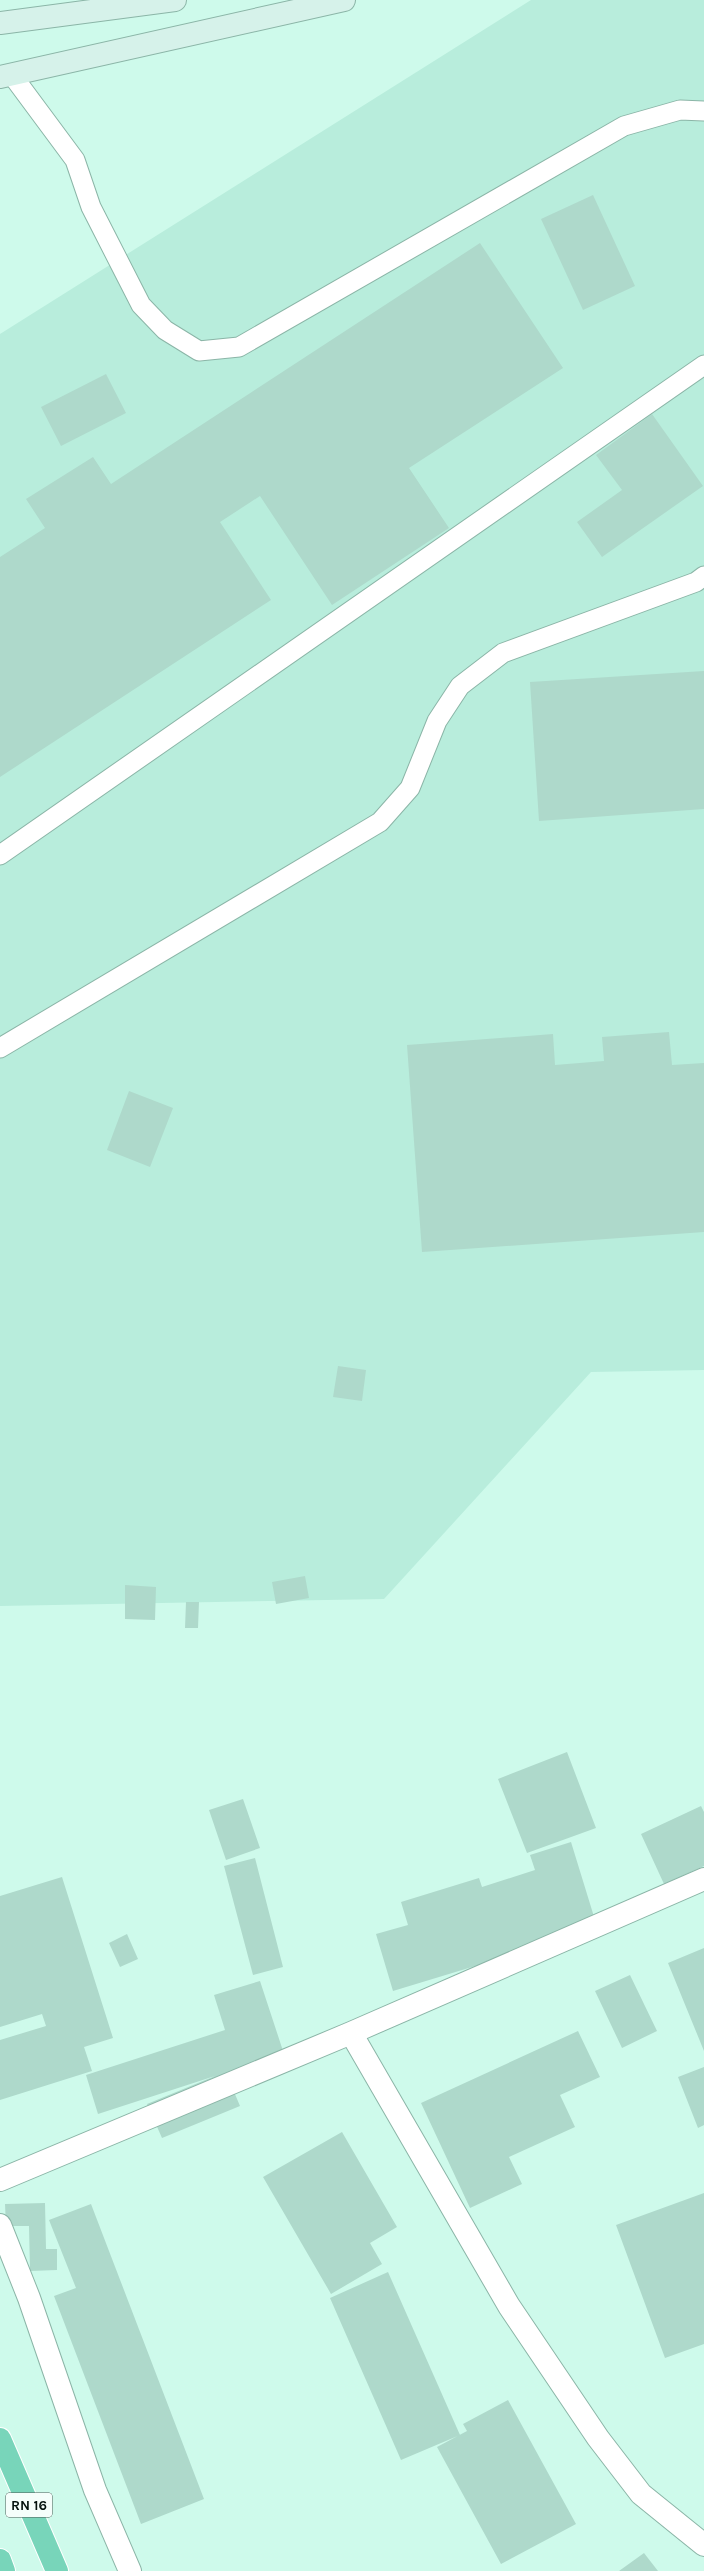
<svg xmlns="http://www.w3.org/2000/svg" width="704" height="2571" viewBox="0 0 704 2571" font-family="Karla,sans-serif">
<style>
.built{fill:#b8eddc}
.building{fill:#aed9cb}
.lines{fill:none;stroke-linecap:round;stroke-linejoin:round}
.lane-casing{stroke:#8bb5a7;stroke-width:21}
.street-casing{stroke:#8bb5a7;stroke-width:24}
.secondary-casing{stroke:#8bb5a7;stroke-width:24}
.highway-casing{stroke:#fff;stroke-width:24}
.lane{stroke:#fff;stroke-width:19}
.street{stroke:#fff;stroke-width:22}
.secondary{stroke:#d6f2ea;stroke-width:22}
.highway{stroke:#78d5ba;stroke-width:22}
.labels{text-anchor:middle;stroke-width:4;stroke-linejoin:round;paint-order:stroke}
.shield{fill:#f5fefb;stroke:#4c5854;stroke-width:1}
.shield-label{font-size:14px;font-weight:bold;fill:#03110d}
</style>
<rect width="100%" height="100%" fill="#cefaeb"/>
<!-- built -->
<path class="built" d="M531,0H704V1370L591,1372L384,1599L0,1606V334Z"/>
<!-- building -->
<path class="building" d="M593,195L635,286L583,310L541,219Z
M480,243L563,368L409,468L449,528L332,605L260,496L220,522L271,600L0,777V557L45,528L26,499L93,457L111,484Z
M106,374L126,413L61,446L41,407Z
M652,414L703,486L602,557L577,522L622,490L596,455Z
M704,671V809L539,821L530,682Z
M669,1032L672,1065L704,1063V1232L422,1252L407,1045L553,1034L555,1065L604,1061L602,1037Z
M129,1091L173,1108L150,1167L107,1150Z
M338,1366L366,1370L362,1401L333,1397Z
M305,1576L309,1598L276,1604L272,1582Z
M125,1585L156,1587L155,1620L125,1619Z
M186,1602H199L198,1628H185Z
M567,1752L596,1828L527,1853L498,1779Z
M243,1799L260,1848L226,1860L209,1810Z
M701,1806L704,1812V1866L664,1884L641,1834Z
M571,1842L599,1933L495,1960L393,1991L376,1934L408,1925L401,1902L479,1878L482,1887L535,1870L530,1855Z
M255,1858L283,1967L253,1975L224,1866Z
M62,1877L113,2038L84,2047L92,2071L0,2100V2040L46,2026L42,2014L0,2027V1896Z
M127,1934L138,1959L120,1967L109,1943Z
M704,1948V2051L668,1963Z
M630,1975L657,2031L622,2048L595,1991Z
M260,1981L284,2054L226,2073L240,2106L162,2138L147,2104L215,2076L98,2114L86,2075L225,2030L214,1995Z
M578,2031L600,2077L560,2095L575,2127L509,2157L522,2184L470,2208L421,2103Z
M704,2067V2125L698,2128L678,2077Z
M342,2132L397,2227L370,2243L382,2264L331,2294L263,2177Z
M704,2193V2344L665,2358L616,2225Z
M45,2203L46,2249H57V2270L30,2271L29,2226H6L5,2204Z
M91,2204L204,2499L141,2524L54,2296L76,2288L49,2220Z
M388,2272L460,2435L401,2460L330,2298Z
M508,2400L576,2524L501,2564L437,2447L467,2431L463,2424Z
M644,2553L658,2571H619Z"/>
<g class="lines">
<defs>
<path id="lane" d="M12,75L75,160L91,207L141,305L165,330L199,351L239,347L624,126L680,110L704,111
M0,855L704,365
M0,1048L380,822L410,788L437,721L460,686L503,653L696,582L704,576"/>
<path id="street" d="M351,2033L509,2306L598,2438L641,2494L704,2545
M0,2180L351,2033L704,1879
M0,2225L29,2298L95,2490L130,2571"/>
<path id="secondary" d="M0,23L175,0
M0,77L344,0"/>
<path id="highway" d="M0,2439L57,2571
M0,2560L4,2571"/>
</defs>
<!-- lane casing -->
<use href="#lane" class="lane-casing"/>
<!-- street casing -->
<use href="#street" class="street-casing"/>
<!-- secondary casing -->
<use href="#secondary" class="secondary-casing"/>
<!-- highway casing -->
<use href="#highway" class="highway-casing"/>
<!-- lane -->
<use href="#lane" class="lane"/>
<!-- street -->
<use href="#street" class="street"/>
<!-- secondary -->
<use href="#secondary" class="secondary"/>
<!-- highway -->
<use href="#highway" class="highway"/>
</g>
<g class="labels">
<!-- shield labels -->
<rect class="shield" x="6" y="2493" width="46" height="24" rx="3"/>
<g class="shield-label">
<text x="29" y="2510">RN 16</text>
</g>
</g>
</svg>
